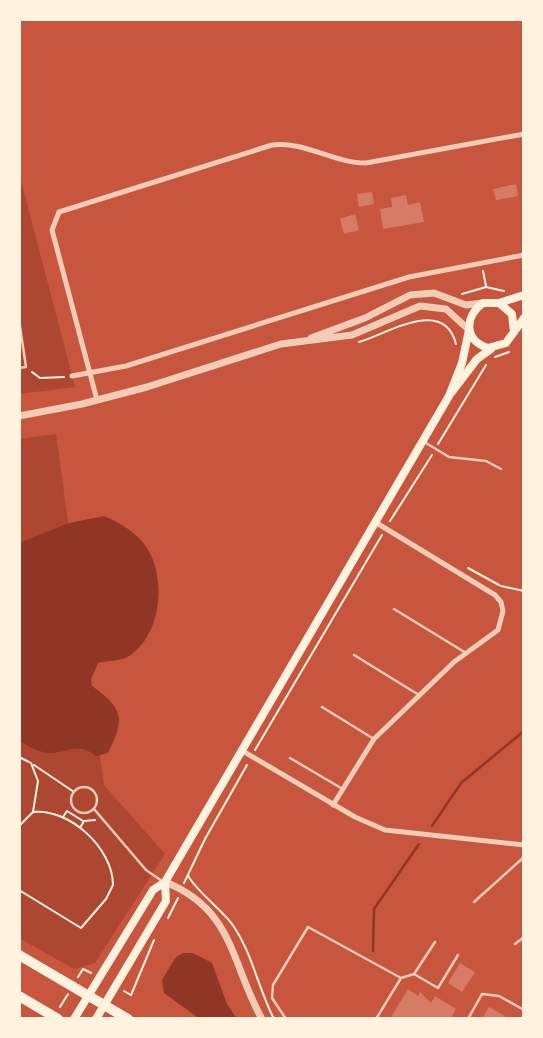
<svg xmlns="http://www.w3.org/2000/svg" width="543" height="1038" viewBox="0 0 543 1038" font-family="Ubuntu,sans-serif">
<style>
.green{fill:#ae4732}
.water{fill:#8f3625}
.lines{fill:none;stroke-linecap:round;stroke-linejoin:round}
.stream{stroke:#8f3625;stroke-width:2.5}
.building{fill:#d67c66}
.path{stroke:#fff3e0;stroke-width:2}
.service{stroke:#f1ccb7;stroke-width:2.5}
.minor{stroke:#f1ccb7;stroke-width:5}
.tertiary{stroke:#f1ccb7;stroke-width:7}
.secondary{stroke:#fff3e0;stroke-width:8}
.trunk{stroke:#fff3e0;stroke-width:10}
</style>
<rect width="100%" height="100%" fill="#c8553d"/>
<!-- green -->
<path class="green" d="M19,173L75,387L19,394Z
M56,434L104,785L165,854L95,963L74,969L19,938V439Z"/>
<!-- water -->
<path class="water" d="M104,516C121,523 137,533 147,548C167,580 161,635 129,656C119,662 108,660 98,663L91,679L92,686C124,709 125,718 108,753L96,756C80,743 71,751 52,753C41,754 28,746 19,741V543L69,523Z
M183,953H193L212,963L227,1004L237,1019H200L164,993L162,980L176,957Z"/>
<g class="lines">
<!-- stream -->
<path class="stream" d="M432,826L461,783L524,731
M373,951L374,909L419,844"/>
</g>
<!-- building -->
<path class="building" d="M516,184L518,196L496,200L493,189Z
M372,192L374,204L359,207L357,194Z
M406,195L408,205L420,202L424,222L383,229L380,209L392,207L391,198Z
M355,214L359,230L344,234L340,219Z
M460,963L475,972L462,992L448,983Z
M408,989L418,996L420,992L431,1003L435,996L456,1009L450,1019H390Z
M489,1007L510,1019H482Z"/>
<g class="lines">
<!-- path -->
<path class="path" d="M483,271L486,286
M462,294L486,287L504,291
M359,342C387,334 444,296 456,344
M495,357L509,352
M32,372L40,378L64,377
M438,444L486,365
M390,521L432,455
M468,568L499,585
M501,586L524,591
M255,750L382,535
M19,757L29,762
M34,765L74,792
M63,817L67,811L83,821
M19,826L33,812
M80,828L84,821L95,820
M188,875C192,887 222,910 232,924C252,952 258,988 274,1019
M184,883L205,839L247,765
M19,890L81,928L106,899L113,885C113,848 69,808 33,812L38,781L31,763
M168,918L178,898
M78,977L83,969L91,973
M124,991L131,995L154,940
M60,1007L68,994"/>
<!-- service -->
<path class="service" d="M19,320L26,367L19,368
M426,443L449,457L486,461L501,469
M394,609L466,653
M354,655L419,695
M322,707L374,739
M290,758L341,788
M71 800a13 13 0 1 1 26 0a13 13 0 1 1-26 0Z
M94,809L146,870L162,881
M474,902L524,857
M515,944L524,937
M414,974L435,942
M401,978L414,974L438,988L458,955
M286,1019L272,998L273,985L308,927L401,978L376,1019
M468,1019L482,994L499,996L524,1010"/>
<!-- minor -->
<path class="minor" d="M72,376L126,366L409,277L524,255
M97,400L52,230L59,212L272,145C305,141 333,163 366,163L524,134
M241,750L355,817L385,830L524,845
M333,805L374,739L454,662L498,630L503,611L501,602L495,595L375,522"/>
<!-- tertiary -->
<path class="tertiary" d="M311,338L365,318L410,295L434,293L466,305L483,303
M19,416L82,404L147,387L281,344L352,335L420,306L446,309L468,329
M165,882C234,909 231,964 262,1019"/>
<!-- secondary -->
<path class="secondary" d="M499,303L524,295
M514,332L512,314L499,303H483C465,316 463,340 488,348L506,343L524,318
M451,393L477,359L491,349
M74,1019L153,890L165,882L449,396L462,363L469,330
M96,1019L166,901L165,882"/>
<!-- trunk -->
<path class="trunk" d="M19,955L128,1019
M19,996L58,1019"/>
</g>
<!-- border -->
<rect width="543" height="1038" fill="none" stroke="#fff3e0" stroke-width="42"/>
</svg>
